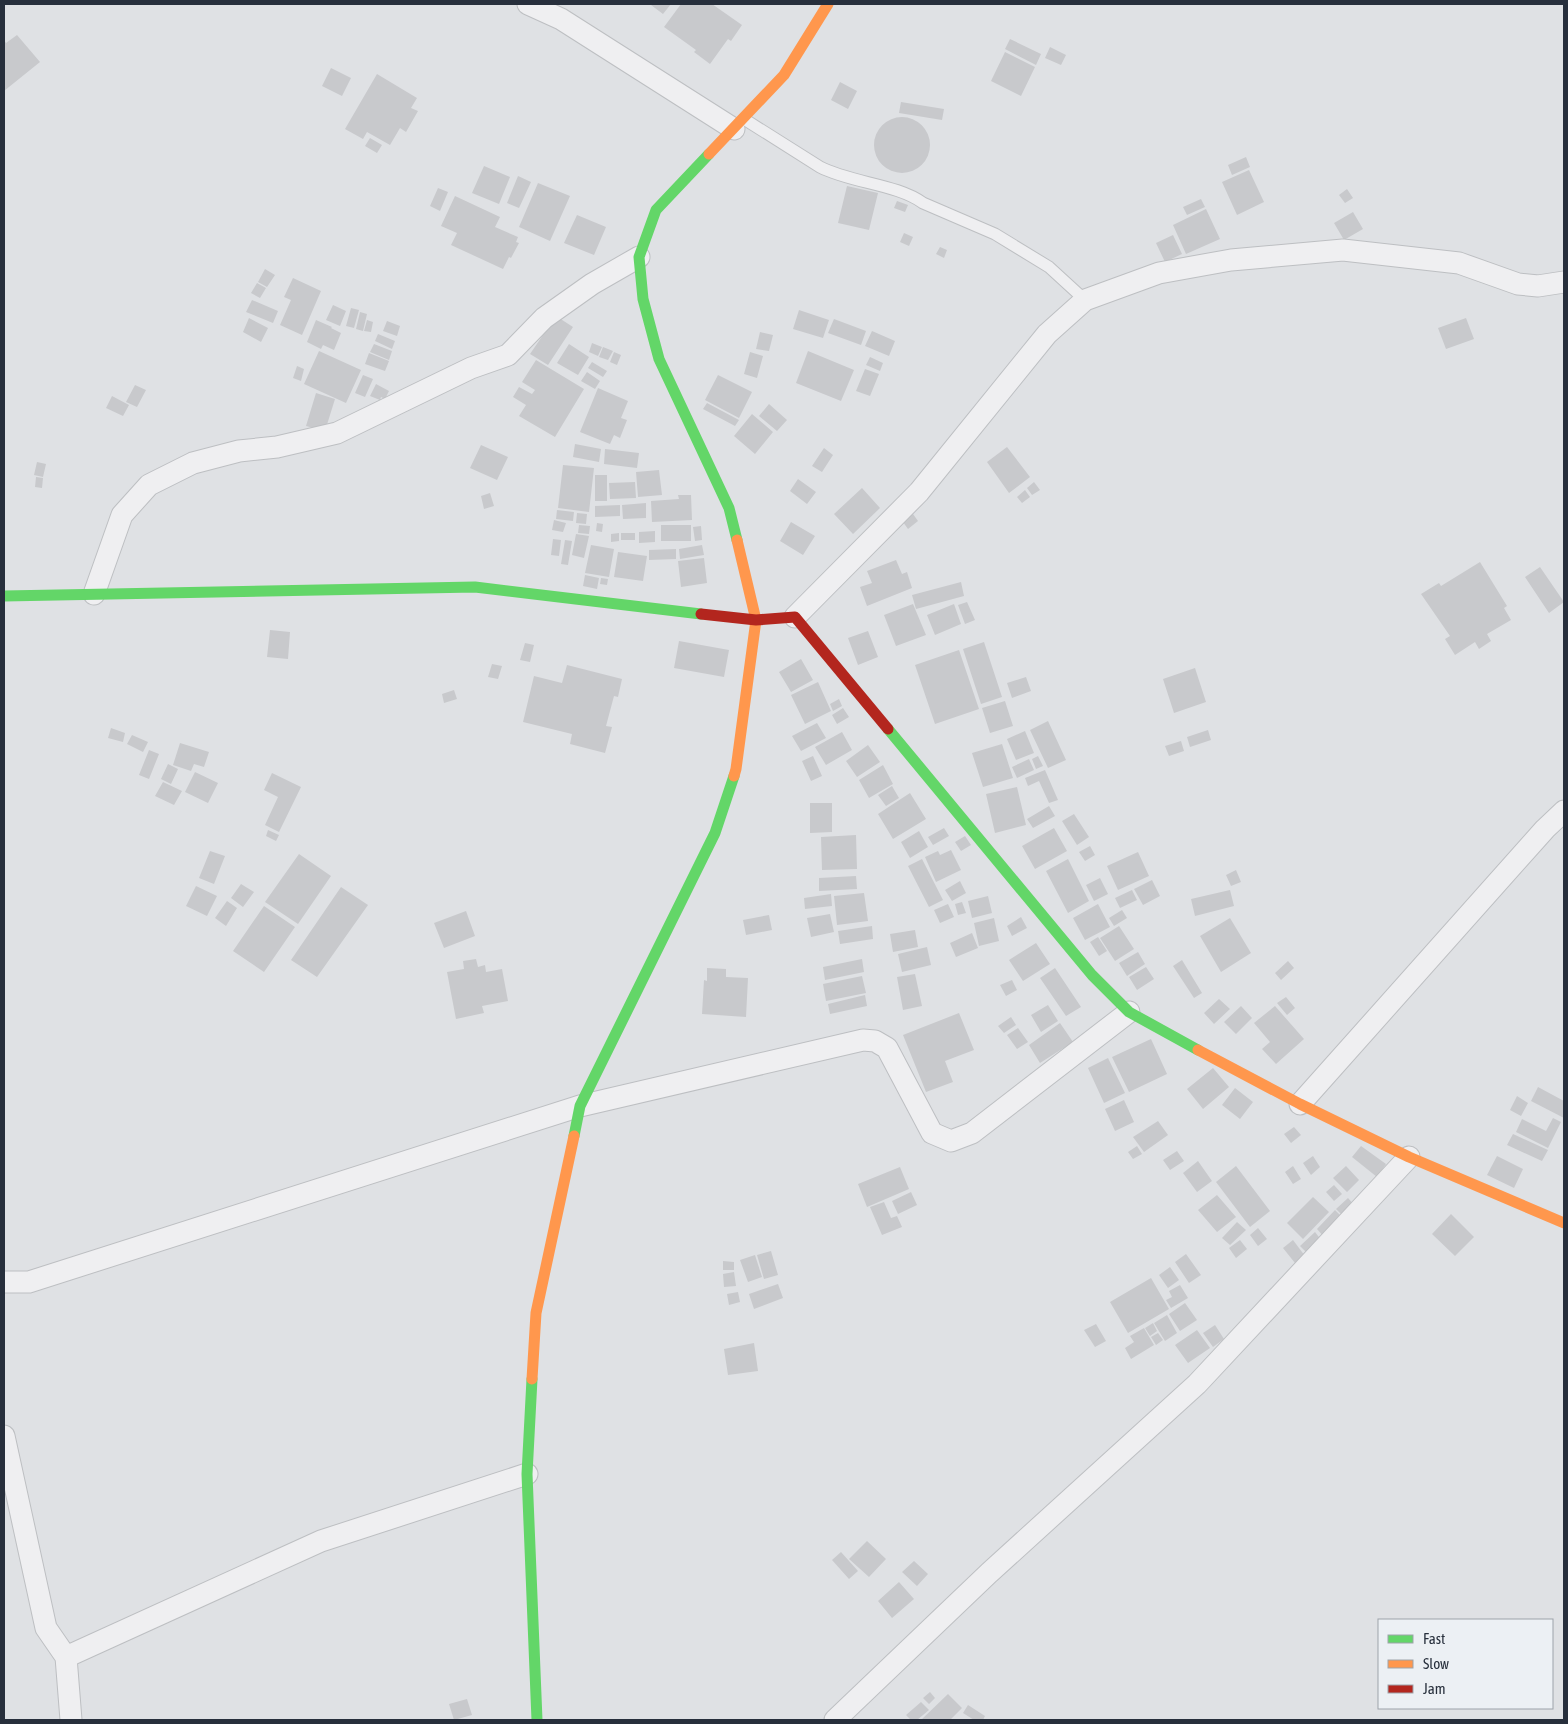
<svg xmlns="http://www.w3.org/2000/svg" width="1568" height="1724" viewBox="0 0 1568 1724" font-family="'Asap Condensed',sans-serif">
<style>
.building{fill:#c8c9cc}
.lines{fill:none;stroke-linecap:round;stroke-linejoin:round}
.lane-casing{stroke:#bdbfc2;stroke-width:13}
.street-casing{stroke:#bdbfc2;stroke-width:23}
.lane{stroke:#efeff1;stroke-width:11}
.street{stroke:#efeff1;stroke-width:21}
.fast{stroke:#63d668;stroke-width:11}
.slow{stroke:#ff974d;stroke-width:11}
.jam{stroke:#b3261e;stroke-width:11}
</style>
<rect width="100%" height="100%" fill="#dfe1e4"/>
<!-- building -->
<path class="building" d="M652,4H671L663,14L651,5Z
M681,4H712L742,25L731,41L728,39L710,64L694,52L696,50L664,27Z
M17,35L40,62L4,91V40L6,43Z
M1010,39L1041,54L1036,65L1005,49Z
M1050,47L1066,55L1061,65L1045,58Z
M1005,52L1035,67L1021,96L991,81Z
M331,68L351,78L342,96L322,86Z
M377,74L417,98L411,108L418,111L406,132L400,128L390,145L367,132L363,139L345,129Z
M840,82L857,91L848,109L831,100Z
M901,102L944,109L942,120L899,113Z
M874 145a28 28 0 1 1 56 0a28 28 0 1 1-56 0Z
M370,138L382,145L377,153L365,146Z
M1246,157L1250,167L1232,175L1228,165Z
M484,166L510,177L499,204L472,193Z
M1249,170L1264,202L1237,215L1222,182Z
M518,176L531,182L519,208L507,203Z
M538,183L570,196L550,241L519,227Z
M847,186L878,193L869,230L838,223Z
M438,188L448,192L440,211L430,206Z
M1347,189L1353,198L1345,203L1339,195Z
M455,196L500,217L495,227L518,237L516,242L519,243L511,258L509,257L503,269L451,245L457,233L441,226Z
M1201,199L1205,207L1187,215L1183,207Z
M897,201L908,205L905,212L894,208Z
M1206,209L1220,239L1186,254L1173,225Z
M1353,212L1363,229L1344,240L1334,223Z
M577,215L606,227L594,255L564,243Z
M904,233L913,237L909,246L900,242Z
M1173,235L1182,254L1165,262L1156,243Z
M940,247L947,250L944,258L936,254Z
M265,269L275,275L267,287L258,282Z
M293,278L321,291L302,335L280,325L291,300L284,297Z
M257,283L266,288L260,298L251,293Z
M252,300L278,311L273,323L246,312Z
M333,305L346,311L340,326L326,320Z
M351,308L359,310L354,328L346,326Z
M799,310L829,320L823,338L793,329Z
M360,312L367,314L363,331L356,329Z
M556,316L573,327L548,365L530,354Z
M249,318L268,328L261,342L243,332Z
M1466,318L1474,339L1446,349L1438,328Z
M834,319L866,331L861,345L828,333Z
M316,320L332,327L331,328L341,333L334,350L323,345L321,349L307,342Z
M367,320L373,322L371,332L364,331Z
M387,321L400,326L397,336L383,331Z
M872,331L895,341L889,356L865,346Z
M760,332L773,335L769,351L756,349Z
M378,334L395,341L392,349L375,341Z
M592,343L602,347L598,356L589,352Z
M374,344L392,351L389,360L370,352Z
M569,344L589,357L578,375L557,363Z
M603,347L613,351L608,360L599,357Z
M319,351L361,370L346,403L304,384Z
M808,351L854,370L841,401L796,383Z
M614,352L621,355L617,365L610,362Z
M750,352L763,356L757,378L744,374Z
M369,353L389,361L385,371L365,364Z
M870,357L883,363L880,371L866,365Z
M536,360L584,389L555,437L519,416L526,405L513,397L519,387L532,394L535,390L522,382Z
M592,362L607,371L603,377L588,368Z
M297,366L304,369L301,381L293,378Z
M865,369L879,374L870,396L856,391Z
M587,372L600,381L595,389L581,381Z
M363,375L373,379L365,397L355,393Z
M718,375L752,392L739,418L705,400Z
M376,384L389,391L385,399L381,397L380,400L370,396Z
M135,385L146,390L137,407L126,402Z
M598,388L628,401L621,418L627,420L620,438L614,435L610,444L580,432Z
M316,393L335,399L325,431L306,426Z
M112,396L129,405L123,416L106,408Z
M707,403L739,420L735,426L703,409Z
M769,404L787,420L777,431L759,416Z
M752,414L773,432L755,454L734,436Z
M575,444L601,449L599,462L573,457Z
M481,445L508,457L497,480L470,468Z
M1007,447L1030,477L1009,493L987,462Z
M824,448L833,455L822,472L812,466Z
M605,449L639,453L637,468L604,464Z
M37,462L46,464L43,477L34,475Z
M563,465L594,468L589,512L558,508Z
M659,470L662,495L638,497L636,472Z
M595,475H607V501H595Z
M36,477L43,478L42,488L35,487Z
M798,479L816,492L807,504L790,491Z
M635,482L636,498L610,499L609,483Z
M1034,482L1040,490L1032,495L1027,488Z
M862,488L880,508L853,534L834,514Z
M1025,490L1030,497L1022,503L1017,497Z
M490,493L494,506L484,509L481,496Z
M678,495H691L692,520L652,522L651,501L679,499Z
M646,503V518L623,519L622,505Z
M620,505V516L595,517V506Z
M557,510L574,512L573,521L556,519Z
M577,513L587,514L586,524L576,523Z
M913,514L918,521L908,529L903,522Z
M554,520L566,523L563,532L552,530Z
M791,522L815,536L803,555L780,541Z
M597,523L603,524L602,532L596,531Z
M579,525L590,526L589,534L578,533Z
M661,525H691V541H661Z
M701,526L702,540L695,541L693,527Z
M655,531V542L639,543V532Z
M619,533V541L611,542V534Z
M621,533H635V540H621Z
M576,534L589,536L584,558L572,555Z
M553,539L561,540L559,556L551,555Z
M565,540L572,541L568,565L561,564Z
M591,545L614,549L609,577L585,573Z
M702,545L704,555L680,559L679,549Z
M676,549V559L649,560V550Z
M618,552L647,556L643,581L614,577Z
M704,558L707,583L681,587L678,561Z
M896,560L902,574L907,572L912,588L867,606L860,587L872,583L867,571Z
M1480,562L1507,606L1504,608L1511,620L1487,634L1491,641L1479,649L1475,642L1455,655L1445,639L1450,636L1421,594L1439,583L1441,586Z
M1540,567L1564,602L1549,613L1525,577Z
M585,575L599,578L597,589L583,586Z
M601,578L608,579L607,585L600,584Z
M961,582L964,596L916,609L912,595Z
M967,602L975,620L965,624L958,605Z
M913,604L926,635L896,646L884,615Z
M954,604L961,624L935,635L927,615Z
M270,630L290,632L288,659L267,657Z
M868,631L878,657L858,665L848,638Z
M679,641L729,650L724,677L674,668Z
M984,642L1002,697L981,704L963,649Z
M525,643L534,645L530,662L520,660Z
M959,650L979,709L935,724L915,665Z
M801,659L813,680L791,692L779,672Z
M492,664L502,666L498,679L488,677Z
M567,665L622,679L618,697L614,696L606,726L612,727L605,753L570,744L572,734L523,722L534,676L562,683Z
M1195,668L1206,702L1174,713L1163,679Z
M1026,677L1031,691L1012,698L1007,683Z
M818,682L831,711L805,724L791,695Z
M454,690L457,699L444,703L442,694Z
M839,699L842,706L833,711L830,704Z
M1005,701L1013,726L990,733L982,708Z
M843,708L849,717L837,724L832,715Z
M1048,721L1066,760L1048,768L1030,730Z
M817,723L826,738L801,751L792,736Z
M111,728L125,733L123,742L108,738Z
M1208,730L1211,740L1190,747L1187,737Z
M1025,731L1034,753L1016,760L1007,739Z
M842,732L852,750L826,765L815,747Z
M132,735L148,742L143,752L127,744Z
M1181,741L1184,751L1169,756L1165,746Z
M180,743L209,752L204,767L194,764L191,771L173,765Z
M1002,744L1013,778L983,787L972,753Z
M868,745L880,762L857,777L846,761Z
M149,750L159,754L149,779L139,775Z
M813,756L822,776L811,781L802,761Z
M1038,756L1043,766L1036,769L1032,759Z
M1029,759L1034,770L1017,778L1012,767Z
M168,764L178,769L171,784L161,779Z
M883,765L893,784L869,798L859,780Z
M1045,770L1058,800L1049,803L1039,781L1028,786L1025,778Z
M195,772L218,783L208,803L185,792Z
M272,773L301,787L279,832L265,825L278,797L264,790Z
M163,782L182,791L174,805L155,796Z
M892,786L899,798L886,806L878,795Z
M1017,787L1026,825L995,833L986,794Z
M910,793L926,819L893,839L878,814Z
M810,803H832V832L810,833Z
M1049,806L1055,816L1033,828L1027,819Z
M1074,814L1089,837L1077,845L1062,821Z
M944,828L949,836L933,845L928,837Z
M1054,828L1067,851L1035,869L1022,846Z
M268,830L279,835L276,841L266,836Z
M919,831L928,847L910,858L901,842Z
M856,835L857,869L822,870L821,837Z
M965,836L971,845L961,851L955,842Z
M1090,846L1095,855L1085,861L1079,852Z
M951,850L961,870L936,882L925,857L938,851L940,855Z
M210,851L225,856L214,884L199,878Z
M1138,852L1149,876L1118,890L1107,866Z
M299,854L331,876L298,924L265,902Z
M922,859L943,900L929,907L908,866Z
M1068,859L1089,901L1068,913L1046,871Z
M1236,870L1241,882L1231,886L1226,875Z
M856,876L857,889L819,891V878Z
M1100,878L1108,894L1094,901L1086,885Z
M1152,880L1160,896L1143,905L1134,889Z
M960,881L966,893L952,901L945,890Z
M241,884L254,892L243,907L231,898Z
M196,886L217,896L207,916L186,906Z
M341,887L368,905L317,977L291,960Z
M1132,890L1137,900L1120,908L1115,898Z
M1230,890L1234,906L1195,916L1191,899Z
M864,893L868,921L837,925L834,896Z
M831,894L832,906L805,909L804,898Z
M988,896L992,913L972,918L968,901Z
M227,901L237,908L226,926L215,918Z
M962,902L966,913L958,915L955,904Z
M948,904L954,917L940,923L934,910Z
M1098,904L1110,927L1085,940L1073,918Z
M264,906L295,927L264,972L233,951Z
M1122,910L1127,918L1114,926L1109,918Z
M466,911L475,936L444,948L434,923Z
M830,914L834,932L811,937L807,918Z
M769,915L772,930L746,935L743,920Z
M1021,917L1027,928L1012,936L1007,926Z
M994,918L999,941L979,946L974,923Z
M1230,918L1251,953L1221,972L1200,936Z
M872,926L873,939L840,944L838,931Z
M1119,926L1134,949L1115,961L1100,938Z
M915,930L918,947L893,952L890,934Z
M972,933L978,948L956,957L950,943Z
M1098,937L1107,951L1099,956L1090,942Z
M1036,943L1050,964L1023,981L1009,960Z
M927,947L931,965L902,972L898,954Z
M1138,952L1145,964L1127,976L1119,963Z
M476,959L478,967L485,965L486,972L502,969L508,1001L482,1006L484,1013L456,1019L447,972L464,969L463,961Z
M862,959L864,972L825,980L823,967Z
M1182,960L1202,993L1194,998L1173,966Z
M1288,961L1294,968L1281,980L1275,973Z
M1146,967L1154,979L1137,990L1129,977Z
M707,968L726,969V977L748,978L746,1017L702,1014L704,980L707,981Z
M1055,968L1081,1007L1066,1016L1040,978Z
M915,974L922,1006L903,1010L897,977Z
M862,976L866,993L826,1001L823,984Z
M1012,980L1017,990L1006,996L1000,985Z
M865,995L867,1006L830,1014L828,1004Z
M1286,997L1295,1008L1287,1015L1277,1003Z
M1219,999L1230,1009L1214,1024L1204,1013Z
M1048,1005L1058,1021L1041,1032L1031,1015Z
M1241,1006L1252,1018L1236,1034L1224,1022Z
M1275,1006L1304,1039L1276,1064L1262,1049L1270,1042L1254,1023Z
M959,1013L974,1050L945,1061L953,1082L926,1092L903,1035Z
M1011,1017L1016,1025L1004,1033L998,1026Z
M1060,1023L1073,1042L1040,1063L1029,1045Z
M1018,1028L1028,1042L1017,1049L1007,1035Z
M1151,1039L1167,1074L1129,1092L1112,1057Z
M1108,1058L1125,1093L1104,1103L1088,1068Z
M1213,1068L1229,1087L1203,1109L1187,1089Z
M1538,1087L1564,1101V1118L1531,1101Z
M1235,1088L1253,1102L1240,1119L1222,1105Z
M1517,1096L1528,1103L1521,1116L1510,1110Z
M1124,1100L1134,1122L1115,1131L1105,1109Z
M1553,1118L1561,1122L1548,1148L1516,1132L1522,1119L1546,1131Z
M1158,1121L1168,1135L1144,1152L1133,1137Z
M1294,1127L1301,1135L1291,1143L1284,1134Z
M1513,1134L1548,1150L1542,1161L1507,1145Z
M1137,1146L1142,1154L1133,1159L1128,1152Z
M1361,1146L1386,1164L1377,1177L1352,1157Z
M1177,1151L1184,1161L1170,1170L1163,1160Z
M1313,1156L1320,1167L1311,1175L1303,1163Z
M1497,1156L1523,1169L1514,1188L1487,1175Z
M1198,1161L1212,1181L1197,1192L1183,1173Z
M1236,1166L1270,1211L1250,1227L1216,1182Z
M1293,1166L1301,1179L1293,1184L1285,1172Z
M1346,1166L1359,1180L1347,1192L1333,1178Z
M900,1167L909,1189L867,1207L858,1184Z
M1334,1185L1342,1194L1334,1201L1326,1192Z
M911,1192L917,1205L898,1214L892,1201Z
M1217,1195L1236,1217L1217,1232L1198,1210Z
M1313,1197L1329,1212L1303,1239L1287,1223Z
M1348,1198L1355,1206L1344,1217L1336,1209Z
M884,1202L891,1218L897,1216L902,1227L882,1235L870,1207Z
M1335,1210L1343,1218L1324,1237L1317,1229Z
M1451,1214L1474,1237L1455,1256L1432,1234Z
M1237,1222L1246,1230L1230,1245L1222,1238Z
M1258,1228L1267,1239L1258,1246L1250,1235Z
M1315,1232L1322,1241L1308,1254L1300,1246Z
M1240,1240L1247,1249L1236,1258L1229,1248Z
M1293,1240L1305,1256L1295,1263L1283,1248Z
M771,1251L778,1275L764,1279L757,1255Z
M1186,1254L1201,1275L1189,1283L1175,1262Z
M755,1255L762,1277L748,1282L740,1260Z
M723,1261L734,1262V1270H723Z
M1170,1267L1179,1280L1168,1288L1159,1275Z
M734,1272L736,1286L724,1287L723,1274Z
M1151,1278L1169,1309L1128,1333L1110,1302Z
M778,1284L783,1298L754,1309L749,1294Z
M1180,1285L1188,1298L1171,1308L1166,1300L1172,1297L1169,1291Z
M738,1292L740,1302L729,1305L727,1294Z
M1185,1303L1197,1320L1180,1331L1169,1314Z
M1167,1315L1177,1333L1165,1341L1154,1323Z
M1153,1323L1157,1331L1150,1336L1145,1328Z
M1096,1324L1106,1341L1095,1347L1084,1330Z
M1215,1325L1224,1339L1213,1347L1203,1333Z
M1144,1328L1154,1345L1131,1359L1125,1348L1134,1342L1130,1336Z
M1197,1330L1210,1348L1188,1363L1175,1345Z
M1158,1333L1163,1340L1156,1345L1151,1337Z
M754,1343L758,1371L728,1375L724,1349Z
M867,1541L886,1559L869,1577L849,1559Z
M841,1552L858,1571L849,1579L832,1560Z
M914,1561L928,1574L917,1586L902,1572Z
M899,1582L914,1599L892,1618L878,1601Z
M930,1692L935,1698L929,1704L923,1698Z
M948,1694L962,1708L950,1720H921Z
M467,1699L472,1715L454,1720L449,1704Z
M921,1702L929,1710L917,1720H911L906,1715Z
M968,1705L985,1716L983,1720H974L963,1713Z"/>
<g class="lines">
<defs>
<path id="lane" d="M744,119L820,167C851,183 897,184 923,203L995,234L1049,267L1085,300"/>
<path id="street" d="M528,4L561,19L734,129
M94,594L122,515L149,485L193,463L239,451L277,447L337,433L471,368L508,355L544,318L592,284L639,257
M795,617L919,492L1047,334L1085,300L1159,273L1231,260L1343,250L1459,263L1518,284L1538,286L1564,282
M1300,1104L1545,829L1564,811
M4,1282H29L580,1106L863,1040L875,1041L887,1048L932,1133L951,1141L972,1133L1129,1012
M4,1436L46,1628L66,1657L71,1720
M66,1657L321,1541L527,1474
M835,1720L989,1573L1197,1384L1409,1157"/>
</defs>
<!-- lane casing -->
<use href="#lane" class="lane-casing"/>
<!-- street casing -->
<use href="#street" class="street-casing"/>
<!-- lane -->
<use href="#lane" class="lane"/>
<!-- street -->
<use href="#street" class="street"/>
<!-- fast -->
<path class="fast" d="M709,154L656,210L639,257L643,299L659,359L729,508L737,540
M4,596L475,587L701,614
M888,729L1092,975L1129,1012L1198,1050
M574,1136L580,1106L715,833L734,776
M532,1379L527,1474L537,1720"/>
<!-- slow -->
<path class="slow" d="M709,154L784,75L828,4
M734,776L736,769L756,620L737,540
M1198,1050L1300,1104L1409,1157L1564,1223
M532,1379L536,1313L574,1136"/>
<!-- jam -->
<path class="jam" d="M701,614L756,620L795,617L888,729"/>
</g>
<!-- border -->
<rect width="1568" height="1724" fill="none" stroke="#272f3c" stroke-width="10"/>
<!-- legend -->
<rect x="1378" y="1619" width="175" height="90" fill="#ecf0f4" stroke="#9da3aa"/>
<rect x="1388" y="1635" width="25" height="8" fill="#63d668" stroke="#9da3aa"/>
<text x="1423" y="1644" font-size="15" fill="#272f3c">Fast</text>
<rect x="1388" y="1660" width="25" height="8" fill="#ff974d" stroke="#9da3aa"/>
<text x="1423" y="1669" font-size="15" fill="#272f3c">Slow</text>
<rect x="1388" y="1685" width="25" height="8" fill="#b3261e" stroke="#9da3aa"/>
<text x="1423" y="1694" font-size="15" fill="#272f3c">Jam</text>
</svg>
